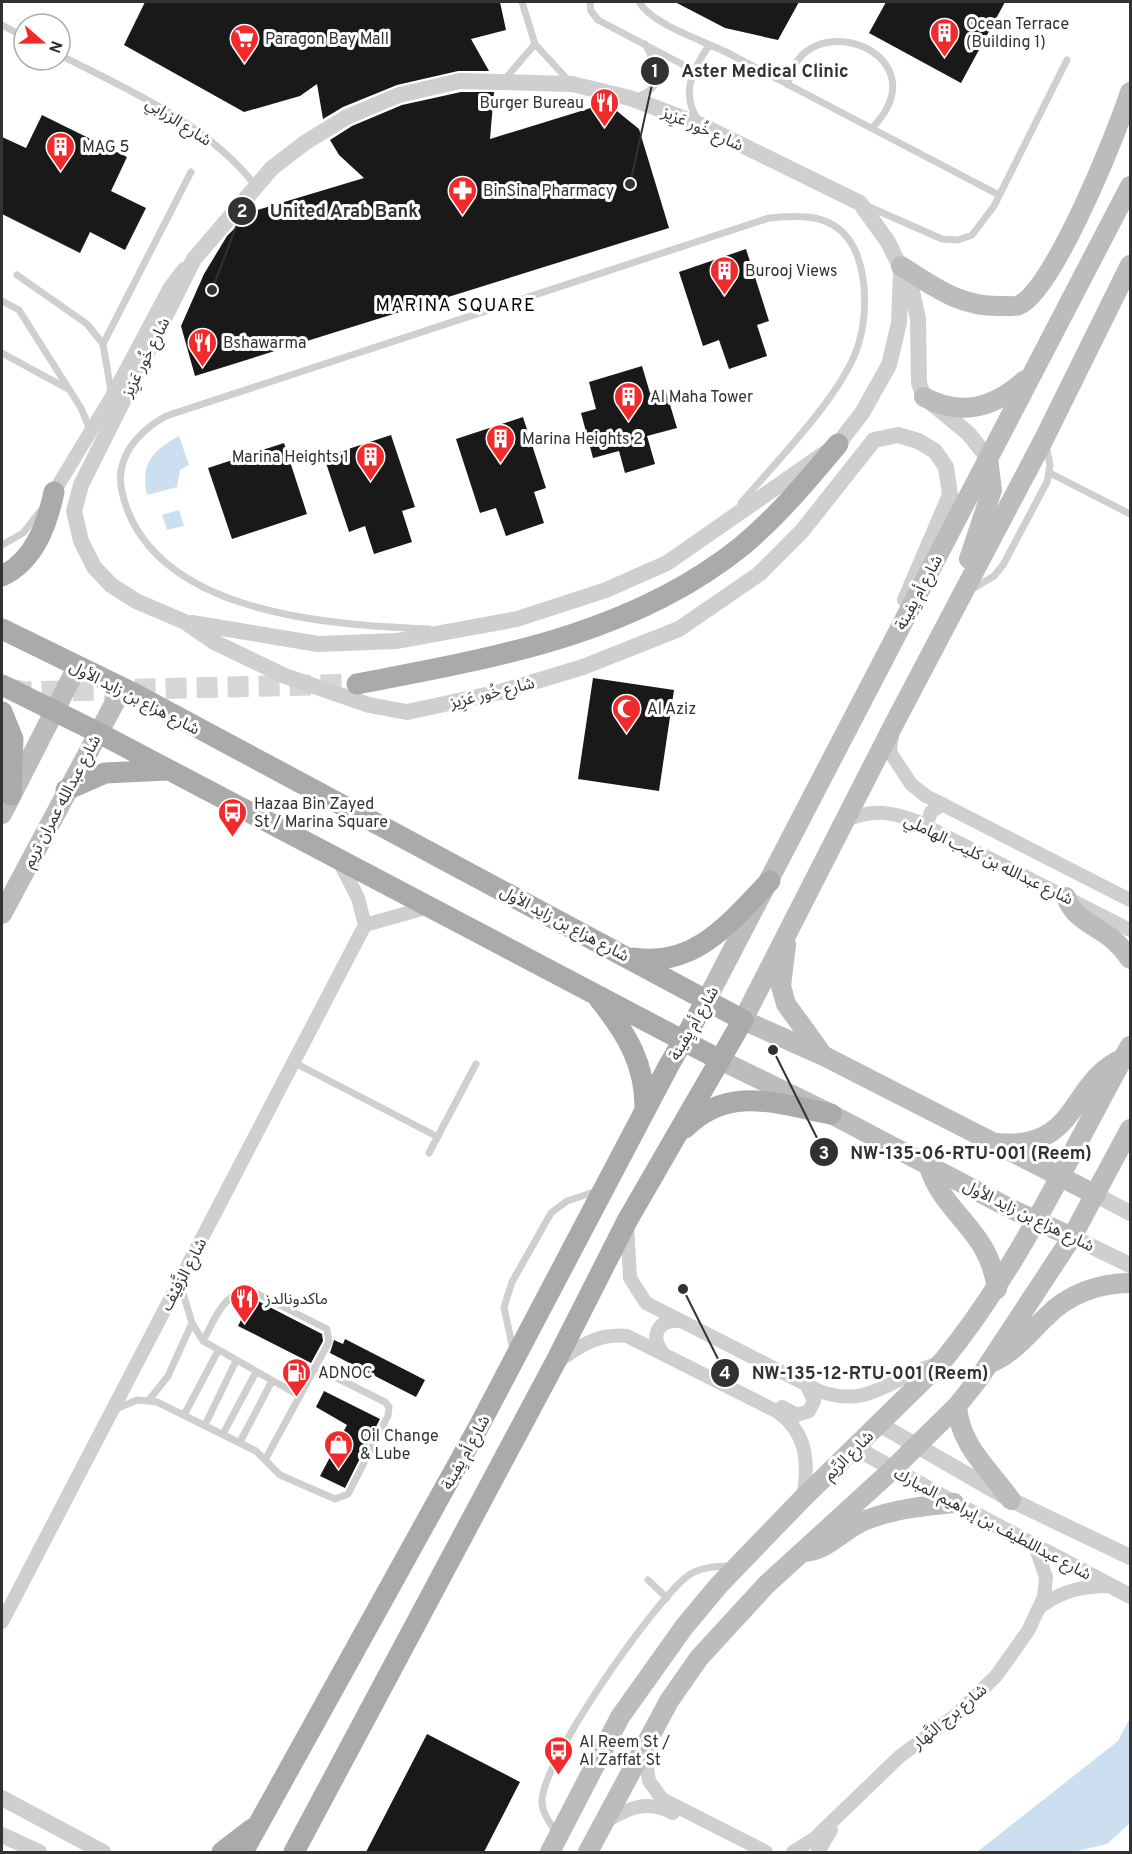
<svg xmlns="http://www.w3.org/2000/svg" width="1132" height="1854" viewBox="0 0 1132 1854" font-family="Overpass,'Noto Sans Arabic',sans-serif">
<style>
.water{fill:#cbdff0}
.building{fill:#191919}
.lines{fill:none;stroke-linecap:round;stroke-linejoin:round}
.primary-tunnel{stroke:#d6d6d6;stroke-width:21;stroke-dasharray:21 10;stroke-linecap:butt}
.service{stroke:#cfcfcf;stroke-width:7}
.minor{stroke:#cfcfcf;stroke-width:14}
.tertiary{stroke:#cfcfcf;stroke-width:16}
.secondary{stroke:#bcbcbc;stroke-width:20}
.primary{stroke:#aaa;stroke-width:21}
.labels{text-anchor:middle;stroke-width:6;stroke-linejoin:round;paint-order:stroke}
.poi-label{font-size:16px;fill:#323232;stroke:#fff;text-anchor:start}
.street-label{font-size:16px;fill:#323232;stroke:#fff}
.neighbourhood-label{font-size:18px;letter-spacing:1.5px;fill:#000;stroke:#fff}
.leader{fill:none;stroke:#323232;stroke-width:2}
.callout-dot{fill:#323232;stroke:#fff;stroke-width:2}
.mark-label{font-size:18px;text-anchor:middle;font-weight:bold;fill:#fff}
.callout-label{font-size:18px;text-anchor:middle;font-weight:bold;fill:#323232;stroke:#fff;stroke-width:6;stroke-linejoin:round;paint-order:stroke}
</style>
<rect width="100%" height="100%" fill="#fff"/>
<!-- water -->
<path class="water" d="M179,436L189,465L180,470L177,487L147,495C140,464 153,450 179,436Z
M179,510L184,526L167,530L162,515Z
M1130,1718V1823L1107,1844L1073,1852H977L1118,1741Z"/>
<!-- building -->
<path class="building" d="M145,2H500L506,30L471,39L489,71H458L397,85L343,107L323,119L317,84L300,96L244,112L124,45Z
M675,2H799L778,40L725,28Z
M886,2H1005L961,83L869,33Z
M461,92H494L490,139L607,103L639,129L669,228L195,376L181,326L204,274L227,236L251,212L364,178L339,155L330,140L352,126L402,105Z
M42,115L127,157L111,191L146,208L125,250L90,232L80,253L2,214V137L26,148Z
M746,249L769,321L757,325L767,356L729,369L719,340L703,346L679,272Z
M642,366L650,393L665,388L677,428L647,436L655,464L625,473L619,451L593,458L581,413L596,409L589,382Z
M523,417L546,488L534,492L544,523L506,536L496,508L480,513L456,439Z
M391,435L415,507L402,511L412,542L374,554L365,526L349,532L324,457Z
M284,443L307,514L232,539L208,468Z
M593,678L674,690L659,791L578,779Z
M252,1298L322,1334L323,1341L311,1363L238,1326Z
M345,1339L425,1380L416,1397L330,1353L334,1340L343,1344Z
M324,1391L380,1419L345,1488L320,1476L347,1425L316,1407Z
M427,1734L520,1782L484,1852H366Z"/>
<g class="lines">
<!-- primary-tunnel -->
<path class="primary-tunnel" d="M11,689L25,692L357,684"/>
<!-- service -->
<path class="service" d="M522,2L535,44L568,80
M590,2L591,11L598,20L693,70
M639,2C653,25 702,40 726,52L999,195
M2,25L24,37
M60,55C130,91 205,122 255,185
M506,78L535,44
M788,85C802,0 945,53 872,128
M636,97C668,87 657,65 645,44
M698,120C680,93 693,70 709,45
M867,206L942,239L958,240L972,235L994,206L1067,60
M17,275L87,324L103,344L111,391
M2,301L19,310L81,408L90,430
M103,344L191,172
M2,353L68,389
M1050,473L1130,514
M2,545L23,533L42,509
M969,591L994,576L1003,565L1047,482L1050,465L1046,445
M429,629C328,625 150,614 122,492C114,457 139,431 166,416L769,218C806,214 841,214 857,255C868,284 867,325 855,354C836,401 775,463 741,503
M293,1062L438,1137
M429,1153L476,1064
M180,1283L192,1323L203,1341L300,1396
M203,1341C215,1319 225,1286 256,1293L327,1329L329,1342L265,1460
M513,1350L504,1307L512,1282L551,1213L567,1201L597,1191
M149,1400L168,1376L192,1323
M116,1409L137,1400L157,1402L256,1451L280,1475L335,1499L348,1494L388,1416L389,1407L385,1402L315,1367
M184,1415L218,1351
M205,1425L236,1361
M223,1434L256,1372
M240,1442L272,1381
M648,1580L667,1598
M557,1834C551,1824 542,1814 542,1801C543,1759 651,1607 685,1578C697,1567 717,1566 733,1566"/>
<!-- minor -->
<path class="minor" d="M54,492L112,396L170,287L184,269
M892,735L890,752L911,784L926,796L1130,900
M844,821C871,809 888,811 916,821L1130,930
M926,826L931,812L943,804
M365,925L429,907
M627,1225L630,1278L646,1303L819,1391C870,1410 892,1376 937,1364
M662,1352C650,1335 658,1320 679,1321
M560,1360C581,1345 600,1333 627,1336L778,1412C808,1434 809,1464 803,1498
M782,1407L797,1415L809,1411L814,1401L807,1386
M1040,1607C1063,1590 1083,1586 1111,1586
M2,1622L365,925L358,898L339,861
M644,1749L649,1781L662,1799L766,1852
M605,1822C628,1808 647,1799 673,1813
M793,1852L814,1839L899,1757L957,1714L996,1676L1028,1631L1044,1597L1046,1577L1035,1546
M818,1852L831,1830"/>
<!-- tertiary -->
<path class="tertiary" d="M905,600L950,495L946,467L935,451L918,441L898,435L874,440L802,531L759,574L679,629L583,667L500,692L407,712L369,705L285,676L214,642L185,622L136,601L111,585L94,567L81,541L74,511L81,485L194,259L272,168L306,142L347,117L399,95L460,81L572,84L630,98L701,125L860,203L888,242L912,291L918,319L919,383L924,397L968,433L988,458
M192,623L318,644L397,641L517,619L606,590L667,563L838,444L862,413L889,365L899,323L901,269
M1096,1195L1130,1213
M1072,1237L1130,1265
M879,1424L1011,1500L1130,1557
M856,1448L954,1503L1130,1596
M2,1798L103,1852
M2,1835L39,1852"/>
<!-- secondary -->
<path class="secondary" d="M901,266C934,287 960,307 1001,306C1006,306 1015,307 1019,305C1053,292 1118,130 1130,92
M924,397C961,417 994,408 1025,380
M969,559L992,490L988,458
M2,814L77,667
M1066,897C1074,919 1093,924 1111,938C1119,944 1125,952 1130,959
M2,914L122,689
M786,945L781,986L786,1004L823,1055
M707,999L1130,186
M720,1060L831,1114L1011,1209L1072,1237
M997,1143C1080,1151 1068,1081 1124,1058
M928,1164C944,1217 988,1226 997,1289
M1096,1195L824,1056L743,1020L894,724L1044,439L1130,265
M993,1362C1016,1351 1028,1334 1046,1317C1068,1294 1099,1283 1130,1283
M957,1406C960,1446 989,1469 1011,1500
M804,1552C829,1550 843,1529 866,1520C894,1509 924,1506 954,1503
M550,1852L620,1717L684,1627L719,1585L803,1498L942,1362C1020,1267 1070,1153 1130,1046
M588,1852L669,1701L699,1658L766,1585L893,1469L957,1406L980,1377L1072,1237L1130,1129"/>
<!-- primary -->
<path class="primary" d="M2,576C34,561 47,525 54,492
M2,629L135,694L743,1020L627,1221L555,1363L294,1852
M357,684C492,658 632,635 742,546C778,516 808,480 838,444
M2,685L97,732L720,1060
M2,712L13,739L11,795
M66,790L105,773L167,770
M634,958C696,968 732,920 770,881
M599,999C627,1034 646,1065 645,1111
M685,1128C729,1084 777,1104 831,1114
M222,1852L252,1829
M243,1852L479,1426L669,1065L707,999"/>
</g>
<!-- icons -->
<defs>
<symbol id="building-pin" viewBox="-11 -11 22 30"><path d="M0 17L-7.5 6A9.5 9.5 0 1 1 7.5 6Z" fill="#f12b2c" stroke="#fff"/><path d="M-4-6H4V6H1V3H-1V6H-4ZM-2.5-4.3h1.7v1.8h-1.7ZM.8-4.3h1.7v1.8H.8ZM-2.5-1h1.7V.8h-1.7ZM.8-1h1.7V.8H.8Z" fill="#fff"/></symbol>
<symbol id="supermarket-pin" viewBox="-11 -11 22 30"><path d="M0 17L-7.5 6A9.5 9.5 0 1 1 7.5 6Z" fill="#f12b2c" stroke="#fff"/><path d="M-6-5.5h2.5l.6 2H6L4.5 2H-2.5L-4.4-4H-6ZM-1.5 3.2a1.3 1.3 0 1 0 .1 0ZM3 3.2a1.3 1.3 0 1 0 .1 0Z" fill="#fff"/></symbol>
<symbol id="restaurant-pin" viewBox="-11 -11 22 30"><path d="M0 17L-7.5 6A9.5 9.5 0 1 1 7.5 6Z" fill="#f12b2c" stroke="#fff"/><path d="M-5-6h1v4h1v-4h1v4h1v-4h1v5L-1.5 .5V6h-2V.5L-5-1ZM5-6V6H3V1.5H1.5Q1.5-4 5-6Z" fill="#fff"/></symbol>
<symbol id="pharmacy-pin" viewBox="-11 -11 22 30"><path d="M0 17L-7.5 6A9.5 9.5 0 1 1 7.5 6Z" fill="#f12b2c" stroke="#fff"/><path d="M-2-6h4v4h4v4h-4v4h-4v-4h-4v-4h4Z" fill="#fff"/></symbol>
<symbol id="mosque-pin" viewBox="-11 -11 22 30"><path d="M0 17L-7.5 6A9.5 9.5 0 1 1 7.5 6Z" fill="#f12b2c" stroke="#fff"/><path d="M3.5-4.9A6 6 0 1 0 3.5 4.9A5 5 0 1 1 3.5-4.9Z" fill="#fff"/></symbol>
<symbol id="bus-pin" viewBox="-11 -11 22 30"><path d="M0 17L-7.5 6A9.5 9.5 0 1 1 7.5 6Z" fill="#f12b2c" stroke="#fff"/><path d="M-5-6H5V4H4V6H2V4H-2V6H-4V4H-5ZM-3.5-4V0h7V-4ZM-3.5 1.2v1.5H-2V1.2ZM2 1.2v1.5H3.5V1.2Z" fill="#fff"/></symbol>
<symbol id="fuel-pin" viewBox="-11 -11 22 30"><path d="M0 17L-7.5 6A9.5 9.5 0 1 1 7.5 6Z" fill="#f12b2c" stroke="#fff"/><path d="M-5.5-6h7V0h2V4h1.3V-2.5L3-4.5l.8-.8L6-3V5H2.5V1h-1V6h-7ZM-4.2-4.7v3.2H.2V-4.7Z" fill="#fff"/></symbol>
<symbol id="shop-pin" viewBox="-11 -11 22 30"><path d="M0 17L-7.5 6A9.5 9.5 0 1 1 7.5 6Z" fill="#f12b2c" stroke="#fff"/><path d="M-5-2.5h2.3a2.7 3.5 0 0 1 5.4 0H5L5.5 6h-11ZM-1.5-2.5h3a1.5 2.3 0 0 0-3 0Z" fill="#fff"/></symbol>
</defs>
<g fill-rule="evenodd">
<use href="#building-pin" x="928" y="16" width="33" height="45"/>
<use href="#supermarket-pin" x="228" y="22" width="33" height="45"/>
<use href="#restaurant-pin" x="588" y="86" width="33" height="45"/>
<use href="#building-pin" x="44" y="130" width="33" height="45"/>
<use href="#pharmacy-pin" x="446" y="174" width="33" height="45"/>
<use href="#building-pin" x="708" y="254" width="33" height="45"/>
<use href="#restaurant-pin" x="186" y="326" width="33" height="45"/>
<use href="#building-pin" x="612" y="380" width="33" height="45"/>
<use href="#building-pin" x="484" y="422" width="33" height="45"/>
<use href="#building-pin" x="354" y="440" width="33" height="45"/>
<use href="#mosque-pin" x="610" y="692" width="33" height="45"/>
<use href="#bus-pin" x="216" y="796" width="33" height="45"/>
<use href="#restaurant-pin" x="228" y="1282" width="33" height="45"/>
<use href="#fuel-pin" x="280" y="1356" width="33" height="45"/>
<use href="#shop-pin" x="322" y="1428" width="33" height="45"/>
<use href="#bus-pin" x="542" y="1734" width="33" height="45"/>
</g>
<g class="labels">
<!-- poi labels -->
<g class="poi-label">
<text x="966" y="29">Ocean Terrace<tspan x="966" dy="18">(Building 1)</tspan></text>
<text x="265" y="44">Paragon Bay Mall</text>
<text x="584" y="108" text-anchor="end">Burger Bureau</text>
<text x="82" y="152">MAG 5</text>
<text x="483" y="196">BinSina Pharmacy</text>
<text x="745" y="276">Burooj Views</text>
<text x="223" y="348">Bshawarma</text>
<text x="650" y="402">Al Maha Tower</text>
<text x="522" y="444">Marina Heights 2</text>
<text x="349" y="462" text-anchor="end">Marina Heights 1</text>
<text x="647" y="714">Al Aziz</text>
<text x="254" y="809">Hazaa Bin Zayed<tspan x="254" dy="18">St / Marina Square</tspan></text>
<text x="265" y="1304">ماكدونالدز</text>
<text x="318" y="1378">ADNOC</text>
<text x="360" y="1441">Oil Change<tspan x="360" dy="18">&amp; Lube</tspan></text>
<text x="579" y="1747">Al Reem St /<tspan x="579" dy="18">Al Zaffat St</tspan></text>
</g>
<!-- street labels -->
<g class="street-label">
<text transform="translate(179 121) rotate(33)" y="6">شارع الزرابي</text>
<text transform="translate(703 128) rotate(24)" y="6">شارع خُور عَزِيز</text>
<text transform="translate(145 357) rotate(-63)" y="6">شارع خُور عَزِيز</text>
<text transform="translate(918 592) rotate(-62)" y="6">شارع أم يِفينة</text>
<text transform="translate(492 692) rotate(-14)" y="6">شارع خُور عَزِيز</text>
<text transform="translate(135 697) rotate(27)" y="6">شارع هزاع بن زايد الأول</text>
<text transform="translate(61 801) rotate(-62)" y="6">شارع عبدالله عمران تريم</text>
<text transform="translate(989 859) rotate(26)" y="6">شارع عبدالله بن كليب الهاملي</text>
<text transform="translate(565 923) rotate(28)" y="6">شارع هزاع بن زايد الأول</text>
<text transform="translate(693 1023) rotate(-60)" y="6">شارع أم يِفينة</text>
<text transform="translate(1029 1215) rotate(26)" y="6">شارع هزاع بن زايد الأول</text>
<text transform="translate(183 1274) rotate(-62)" y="6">شارع الزَّفِيْف</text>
<text transform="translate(465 1452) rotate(-61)" y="6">شارع أم يِفينة</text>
<text transform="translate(848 1455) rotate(-45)" y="6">شارع الرِّيم</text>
<text transform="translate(993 1523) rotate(28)" y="6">شارع عبداللطيف بن إبراهيم المبارك</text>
<text transform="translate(949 1716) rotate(-40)" y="6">شارع برج النَّهار</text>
</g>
<!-- neighbourhood labels -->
<g class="neighbourhood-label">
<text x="456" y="311">MARINA SQUARE</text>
</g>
</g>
<!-- callouts -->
<path class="leader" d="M630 184L655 71M212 290L242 211M773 1050L824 1152M683 1289L725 1373"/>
<g class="callout-dot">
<circle cx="630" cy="184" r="6"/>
<circle cx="212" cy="290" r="6"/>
<circle cx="773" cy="1050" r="6"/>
<circle cx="683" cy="1289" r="6"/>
<circle cx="655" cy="71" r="15"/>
<circle cx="242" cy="211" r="15"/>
<circle cx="824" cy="1152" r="15"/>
<circle cx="725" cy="1373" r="15"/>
</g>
<g class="mark-label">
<text x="655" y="77">1</text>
<text x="242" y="217">2</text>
<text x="824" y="1159">3</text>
<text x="725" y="1379">4</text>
</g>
<g class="callout-label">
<text x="765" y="77">Aster Medical Clinic</text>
<text x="344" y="217">United Arab Bank</text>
<text x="971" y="1159">NW-135-06-RTU-001 (Reem)</text>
<text x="870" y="1379">NW-135-12-RTU-001 (Reem)</text>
</g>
<!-- border -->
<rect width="1132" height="1854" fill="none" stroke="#323232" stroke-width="6"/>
<!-- north arrow -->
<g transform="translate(42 42) rotate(110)"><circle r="28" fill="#ffffff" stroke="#adadad" stroke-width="1.5"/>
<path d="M0-4.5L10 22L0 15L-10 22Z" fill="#f12b2c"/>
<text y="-9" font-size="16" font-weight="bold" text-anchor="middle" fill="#323232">N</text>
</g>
</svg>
